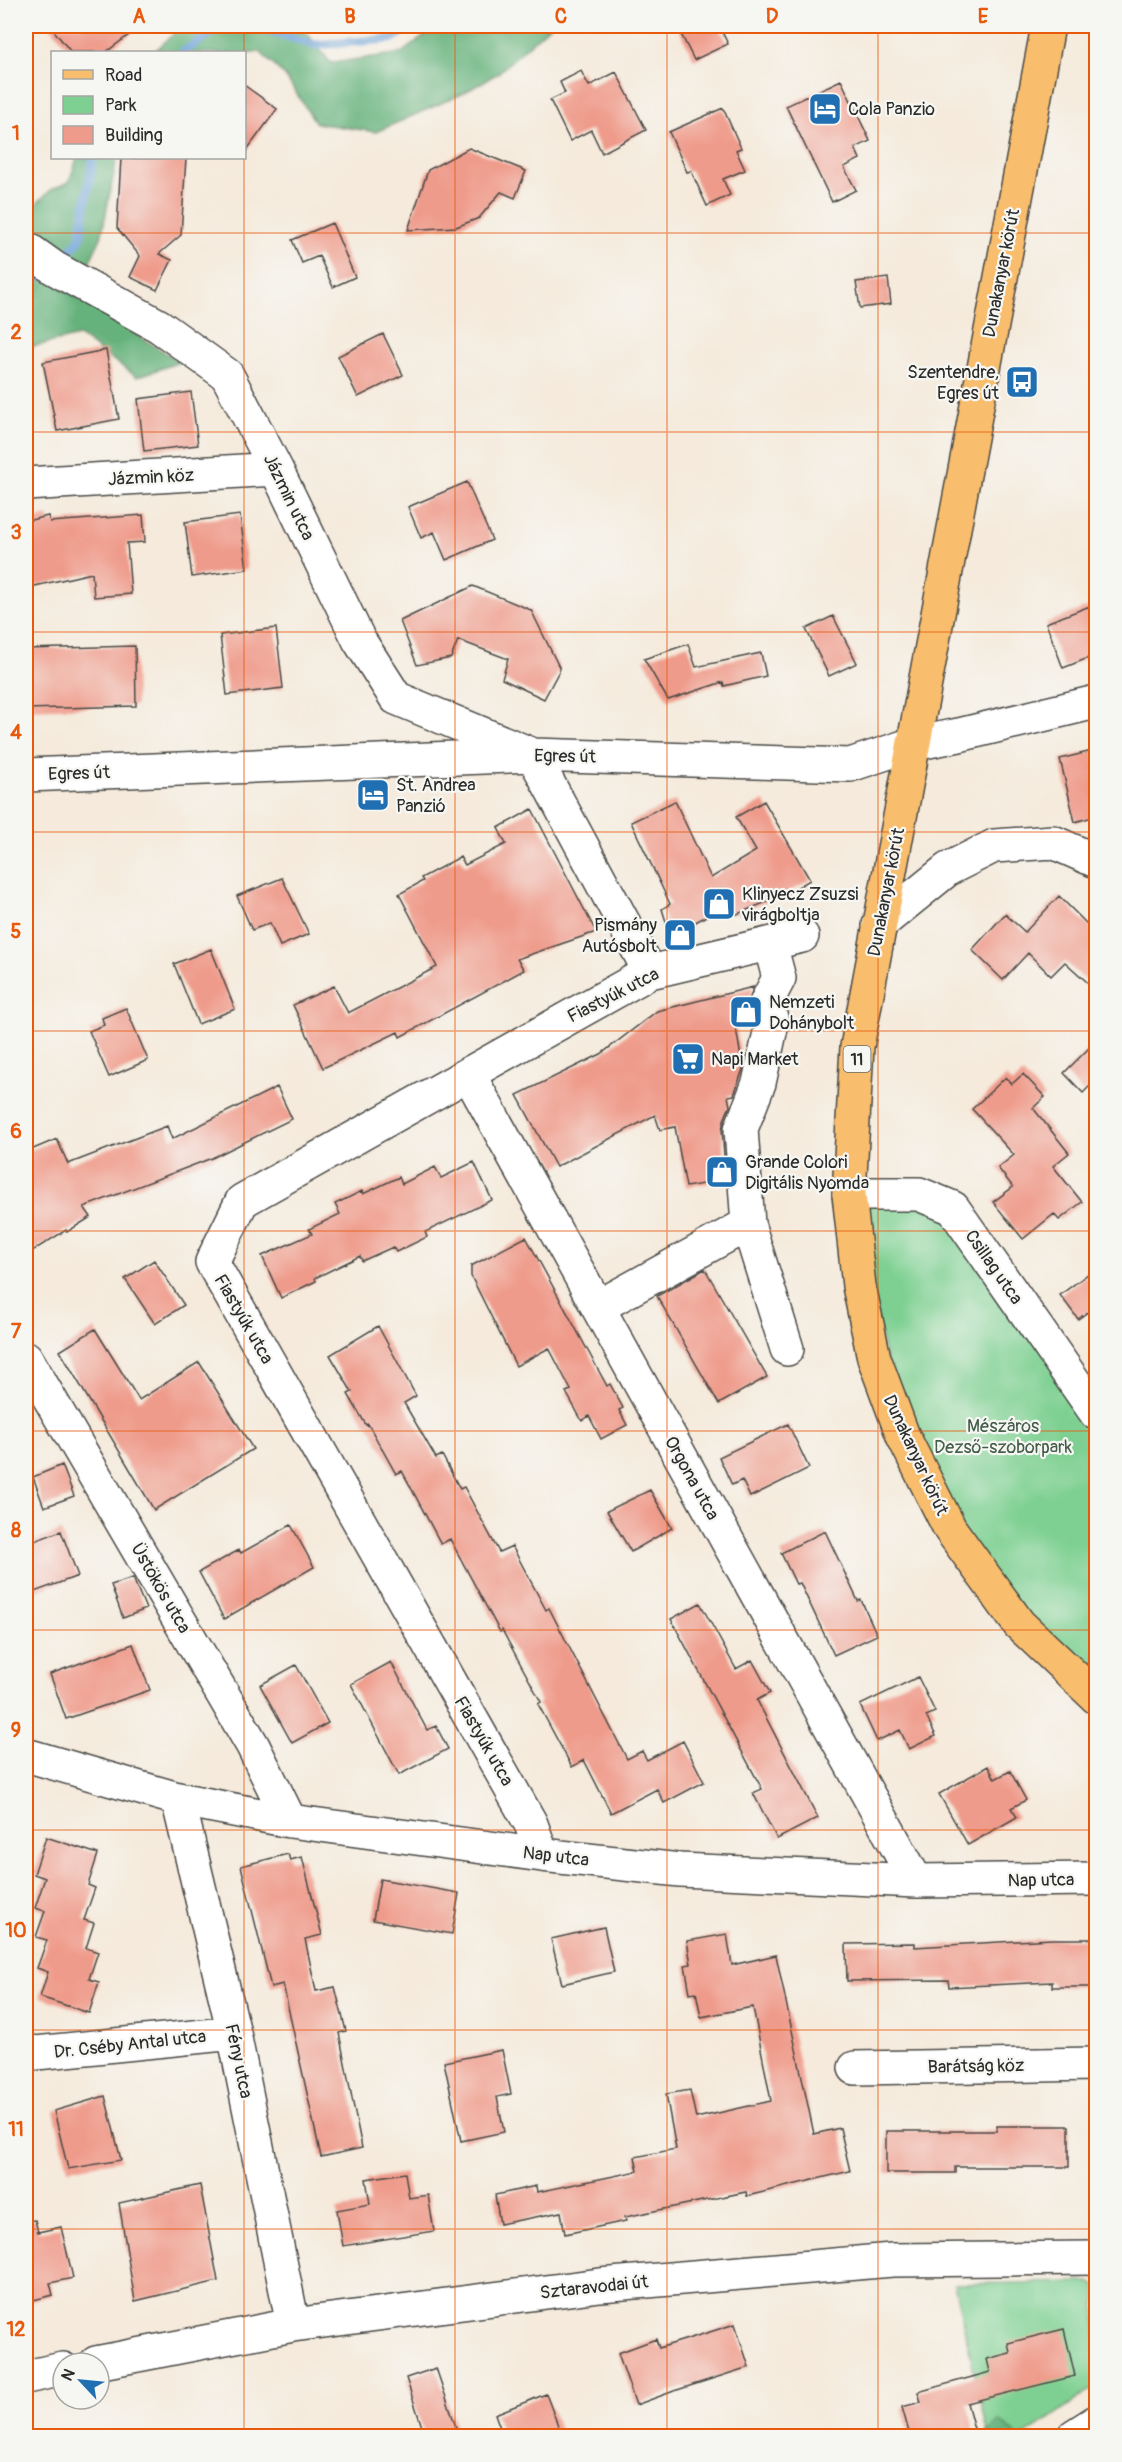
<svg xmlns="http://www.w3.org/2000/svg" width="1122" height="2462" viewBox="0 0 1122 2462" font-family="Pangolin,sans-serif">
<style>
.green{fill:#7ed092;stroke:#547e5e;stroke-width:1.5}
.forest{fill:#66b27c;stroke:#486e54;stroke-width:1.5}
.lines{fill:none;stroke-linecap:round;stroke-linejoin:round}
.stream{stroke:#689ed5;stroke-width:9}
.building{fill:#ef9b8b}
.minor-casing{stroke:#494845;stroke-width:36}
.major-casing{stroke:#494845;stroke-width:36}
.minor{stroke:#fff;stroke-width:33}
.major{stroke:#f9be6d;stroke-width:33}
.grid{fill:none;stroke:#e8590c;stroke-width:1.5;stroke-opacity:0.55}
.labels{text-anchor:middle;stroke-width:4.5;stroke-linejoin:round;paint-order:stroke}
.shield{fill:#f6f6f2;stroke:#686867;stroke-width:1.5}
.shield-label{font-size:16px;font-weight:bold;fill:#2b2b2b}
.poi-label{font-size:18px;fill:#2b2b2b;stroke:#f6f6f2;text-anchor:start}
.street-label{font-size:18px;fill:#2b2b2b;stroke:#f6f6f2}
.park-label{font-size:18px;fill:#445d4a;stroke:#f6f6f2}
.neatline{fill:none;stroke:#e8590c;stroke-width:2}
.grid-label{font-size:20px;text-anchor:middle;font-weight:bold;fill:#e8590c}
</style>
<rect width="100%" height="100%" fill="#f6f6f2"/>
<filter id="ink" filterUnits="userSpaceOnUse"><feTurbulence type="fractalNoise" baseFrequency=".0167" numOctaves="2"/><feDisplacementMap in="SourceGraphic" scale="12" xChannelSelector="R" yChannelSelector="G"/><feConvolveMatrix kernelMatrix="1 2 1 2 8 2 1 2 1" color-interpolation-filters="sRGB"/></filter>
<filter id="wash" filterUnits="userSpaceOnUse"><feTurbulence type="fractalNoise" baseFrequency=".008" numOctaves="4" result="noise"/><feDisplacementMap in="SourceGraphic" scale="24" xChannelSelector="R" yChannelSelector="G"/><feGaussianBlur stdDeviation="1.35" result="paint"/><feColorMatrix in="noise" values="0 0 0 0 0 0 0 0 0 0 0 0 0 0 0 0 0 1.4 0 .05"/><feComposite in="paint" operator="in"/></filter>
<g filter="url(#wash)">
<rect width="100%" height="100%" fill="#f5eadb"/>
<!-- green -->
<path class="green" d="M849,1194L953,1208L1096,1413V1697L1019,1624L903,1436Z
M1089,2282L1096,2285V2386L1024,2436H989L954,2284Z"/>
<!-- forest -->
<path class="forest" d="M182,26H301L331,63L401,53L438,26H550L497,74L462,94L376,132L316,123L285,76L260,52L245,54L154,52Z
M77,158H117L101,238L85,271L41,243L31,209L52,189L69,182Z
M26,265L180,362L137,377L79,336L26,348Z
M999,2421L1015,2432L1014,2436H985Z"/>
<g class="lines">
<!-- stream -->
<path class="stream" d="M254,26L315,45L391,39L413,26
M183,52L221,26
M59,263L80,239L93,158
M26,283L32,281L48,272"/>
</g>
<g id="blocks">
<!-- building -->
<path class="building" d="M50,26H141L106,52H71Z
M677,26H719L728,44L694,60Z
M581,71L589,86L616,72L646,130L602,153L591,130L570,141L550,100L565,93L560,82Z
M841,80L870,141L855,148L860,159L844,167L856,190L832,202L786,106Z
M244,85L277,109L244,154Z
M723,108L741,148L736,150L745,170L723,179L730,195L707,206L691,171L687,172L669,132Z
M469,148L526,171L515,198L501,192L479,218L456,227L408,230L428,170Z
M121,158H186L181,235L159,254L172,260L157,290L130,277L140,256L117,228Z
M332,223L355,277L333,287L319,256L302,263L292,240Z
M888,278L891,304L860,308L856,282Z
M383,334L403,375L358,397L338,356Z
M106,350L119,419L57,431L43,362Z
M191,392L198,445L144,451L138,399Z
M467,482L492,540L446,560L434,532L421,538L408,507Z
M143,515L145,542L127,543L131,594L94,597L92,573L26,588V521L48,516L50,522Z
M240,515L247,569L192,577L185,522Z
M473,586L531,610L560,669L544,699L502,679L508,659L458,640L451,658L417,665L400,621Z
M1090,606L1096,622V655L1063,668L1046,623Z
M833,616L857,663L829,676L806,629Z
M276,628L283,688L227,695L220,635Z
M688,644L696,667L761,653L766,676L724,686L723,682L668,700L644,659Z
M135,646L136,706L26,709V649Z
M1096,750V816L1075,822L1060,759Z
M675,801L711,878L756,851L736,817L764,801L810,880L786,894L735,915L723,907L690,925L689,944L674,947L662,909L670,904L631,822Z
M532,809L596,932L517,959L524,970L400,1037L398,1032L323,1068L293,1005L334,986L348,1013L437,967L399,894L423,881L421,878L460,857L465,865L506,844L498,828Z
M282,878L309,934L280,946L270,923L252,930L237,896Z
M1059,896L1096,933V990L1065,962L1051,976L1028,953L1003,980L972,950L1005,914L1025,932Z
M211,949L235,1009L198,1024L174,964Z
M753,987L749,1004L753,1023L736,1028L743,1069L734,1095L728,1096L730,1106L724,1120L722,1130L726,1180L686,1187L675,1127L660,1130L655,1115L556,1167L517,1095L601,1054L657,1011Z
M126,1008L148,1060L109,1077L89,1031L104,1025L102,1018Z
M1096,1041V1080L1083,1093L1064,1073Z
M1023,1074L1045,1097L1033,1108L1069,1153L1053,1166L1082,1202L1059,1220L1054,1214L1023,1239L993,1202L1013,1187L998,1168L1014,1155L972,1109L1006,1077L1012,1084Z
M277,1087L292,1119L212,1158L84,1207L91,1217L67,1232L66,1230L26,1255V1152L57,1139L68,1164L167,1126L172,1139Z
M474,1162L492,1200L425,1232L427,1237L396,1252L393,1247L362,1261L360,1256L315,1278L316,1281L281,1298L262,1256L312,1234L309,1229L340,1214L335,1204L362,1191L363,1194L399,1177L402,1184L435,1167L441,1178Z
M526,1237L607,1386L610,1384L623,1408L619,1410L627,1425L601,1439L589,1416L582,1421L566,1392L571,1390L549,1348L516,1366L471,1276V1266Z
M154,1260L184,1305L155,1324L125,1279Z
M1096,1268V1306L1078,1319L1060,1295Z
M705,1269L767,1377L719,1404L657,1296Z
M378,1326L416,1396L404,1403L436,1458L442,1455L460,1489L464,1487L499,1552L512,1546L546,1610L549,1608L627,1759L642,1751L647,1760L683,1741L704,1782L664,1803L657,1789L611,1813L584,1760L572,1767L538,1704L541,1702L502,1630L500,1632L450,1539L441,1544L402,1471L396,1474L368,1424L366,1425L348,1394L352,1392L330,1355Z
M95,1329L139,1400L199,1362L253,1449L154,1510L60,1351Z
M788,1424L809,1468L750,1497L742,1480L732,1485L719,1457Z
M62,1465L74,1496L44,1507L33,1477Z
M650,1490L672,1528L631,1552L607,1511Z
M291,1525L314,1567L224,1619L199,1572L239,1550L241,1553Z
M61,1531L78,1576L26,1595V1544Z
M825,1531L858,1601L861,1600L877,1635L834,1655L800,1583L796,1584L781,1553Z
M133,1578L146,1609L123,1618L111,1585Z
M700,1603L736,1669L752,1660L770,1693L757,1700L818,1818L777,1839L753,1793L762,1789L671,1619Z
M133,1644L150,1690L66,1719L50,1674Z
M391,1662L427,1730L436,1726L448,1749L399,1775L351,1684Z
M296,1665L328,1723L292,1743L260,1685Z
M918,1677L935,1712L926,1716L936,1736L909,1749L900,1730L877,1741L860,1705Z
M988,1766L995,1779L1010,1771L1026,1800L1011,1808L1017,1817L968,1845L939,1794Z
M46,1837L98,1854L88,1885L95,1888L84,1920L94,1923L86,1948L98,1952L89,1979L99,1982L89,2013L40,1997L48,1972L37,1968L47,1940L36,1937L45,1911L35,1908L45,1878L34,1874Z
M288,1854L290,1860L302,1857L322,1935L305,1939L316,1991L335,1987L346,2031L339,2033L362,2148L321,2157L283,1984L271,1987L241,1866Z
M380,1879L459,1893L452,1934L373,1920Z
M604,1927L614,1972L562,1984L551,1939Z
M727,1934L732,1965L776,1955L814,2134L840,2128L850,2171L747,2196L746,2192L625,2217L626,2221L565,2234L561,2212L500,2224L495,2195L536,2186L537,2192L638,2171L635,2157L676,2149L666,2094L690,2090L696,2118L771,2101L753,2007L701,2017L696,1992L690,1993L685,1965L691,1964L687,1941Z
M1052,1939H1096V1987H1052V1982L949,1987L948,1980L847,1981L846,1944L915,1943V1947Z
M502,2050L511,2094L497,2097L504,2132L461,2141L444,2062Z
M105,2096L121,2160L68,2169L54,2111Z
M997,2126H1069V2167H955V2173H886V2131H997Z
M405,2173L409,2198L428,2195L434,2231L343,2246L337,2210L370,2204L366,2179Z
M200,2185L218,2281L135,2301L119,2203Z
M35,2220L38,2232L61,2227L73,2278L50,2283L53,2295L26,2302V2221Z
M735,2324L749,2367L674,2391L636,2405L618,2353L656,2339L659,2348Z
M1064,2329L1075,2376L967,2403L976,2436H910L902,2407L921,2402L918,2392L990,2372L987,2359L1010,2353L1008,2343Z
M436,2368L457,2430L439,2436H425L406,2378Z
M546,2394L562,2436H503L495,2414Z"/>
</g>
</g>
<g filter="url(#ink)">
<use href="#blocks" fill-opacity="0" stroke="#494845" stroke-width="1.5"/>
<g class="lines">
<defs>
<path id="minor" d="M26,248L54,268L159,326L227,375L276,469L359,640L396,698L533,755L650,972
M26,484L276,469
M26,775L533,755L850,765L913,744L959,735L1096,702
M879,925L948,869L994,846L1053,842L1096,861
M770,944L779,978L767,1001L772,1023L759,1083L741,1129L748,1224L787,1349
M469,1075L916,1881
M849,1194H919L953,1208L1096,1413
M598,1307L748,1224
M26,1358L253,1746L290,1821
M26,1755L178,1799L290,1821L542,1855L680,1870L916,1881L1096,1879
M178,1799L234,2033L293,2325
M542,1855L531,1824L212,1262L242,1201L650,972L802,936
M26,2051L36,2053L234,2033
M855,2068L1096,2064
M96,2363L293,2325L600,2285L892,2260L1096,2258
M26,2377L63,2369
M1074,2436L1096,2422"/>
<path id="major" d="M1048,26L857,1047L849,1194L859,1286L874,1358L903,1436L950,1529L1019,1624L1096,1697"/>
</defs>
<!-- minor casing -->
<use href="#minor" class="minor-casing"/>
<!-- major casing -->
<use href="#major" class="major-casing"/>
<!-- minor -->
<use href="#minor" class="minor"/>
<!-- major -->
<use href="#major" class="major"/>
</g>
</g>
<!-- grid -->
<path class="grid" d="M244,26V52M455,26V2436M667,26V2436M878,26V2436M244,158V2436M26,233H1096M26,432H1096M26,632H1096M26,832H1096M26,1031H1096M26,1231H1096M26,1431H1096M26,1630H1096M26,1830H1096M26,2030H1096M26,2229H1096"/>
<!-- icons -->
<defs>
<symbol id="hotel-square" viewBox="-11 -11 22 22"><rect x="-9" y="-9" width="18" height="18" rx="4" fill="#1f6fb2" stroke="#f6f6f2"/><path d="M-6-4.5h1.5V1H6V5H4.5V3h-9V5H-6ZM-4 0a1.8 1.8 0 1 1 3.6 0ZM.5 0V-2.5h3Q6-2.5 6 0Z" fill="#fff"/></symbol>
<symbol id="bus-square" viewBox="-11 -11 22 22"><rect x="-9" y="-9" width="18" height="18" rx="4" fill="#1f6fb2" stroke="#f6f6f2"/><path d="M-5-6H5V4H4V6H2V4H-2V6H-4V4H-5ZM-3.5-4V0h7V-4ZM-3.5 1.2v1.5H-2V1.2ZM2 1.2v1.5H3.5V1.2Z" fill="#fff"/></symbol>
<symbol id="shop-square" viewBox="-11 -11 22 22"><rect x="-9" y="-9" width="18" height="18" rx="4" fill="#1f6fb2" stroke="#f6f6f2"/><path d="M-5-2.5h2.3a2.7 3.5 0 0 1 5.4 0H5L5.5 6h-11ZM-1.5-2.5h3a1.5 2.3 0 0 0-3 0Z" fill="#fff"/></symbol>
<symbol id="supermarket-square" viewBox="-11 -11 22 22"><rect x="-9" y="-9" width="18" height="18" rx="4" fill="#1f6fb2" stroke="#f6f6f2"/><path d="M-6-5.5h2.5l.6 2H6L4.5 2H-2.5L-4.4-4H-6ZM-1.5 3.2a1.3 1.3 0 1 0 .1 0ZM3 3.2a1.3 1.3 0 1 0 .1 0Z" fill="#fff"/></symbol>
</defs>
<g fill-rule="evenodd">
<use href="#hotel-square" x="806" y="90" width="38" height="38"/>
<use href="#bus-square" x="1003" y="363" width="38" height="38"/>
<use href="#hotel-square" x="354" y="776" width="38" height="38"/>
<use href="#shop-square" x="700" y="885" width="38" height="38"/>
<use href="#shop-square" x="661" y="916" width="38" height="38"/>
<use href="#shop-square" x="727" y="993" width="38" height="38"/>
<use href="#supermarket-square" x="669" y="1040" width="38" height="38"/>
<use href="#shop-square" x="703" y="1153" width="38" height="38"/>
</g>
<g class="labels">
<!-- shield labels -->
<rect class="shield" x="843.5" y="1046" width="27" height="26" rx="4.5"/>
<g class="shield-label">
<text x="857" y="1065">11</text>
</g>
<!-- poi labels -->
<g class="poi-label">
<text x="848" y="115">Cola Panzio</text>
<text x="999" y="378" text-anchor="end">Szentendre,<tspan x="999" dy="21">Egres út</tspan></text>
<text x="396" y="791">St. Andrea<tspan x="396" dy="21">Panzió</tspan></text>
<text x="742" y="900">Klinyecz Zsuzsi<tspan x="742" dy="21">virágboltja</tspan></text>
<text x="657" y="931" text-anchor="end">Pismány<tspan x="657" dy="21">Autósbolt</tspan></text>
<text x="769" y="1008">Nemzeti<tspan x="769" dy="21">Dohánybolt</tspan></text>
<text x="711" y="1065">Napi Market</text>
<text x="745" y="1168">Grande Colori<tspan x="745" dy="21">Digitális Nyomda</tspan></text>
</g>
<!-- street labels -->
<g class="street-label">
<text transform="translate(1001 273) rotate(-79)" y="6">Dunakanyar körút</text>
<text transform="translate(151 477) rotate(-3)" y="6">Jázmin köz</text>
<text transform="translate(289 497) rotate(64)" y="6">Jázmin utca</text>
<text transform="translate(565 756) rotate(1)" y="6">Egres út</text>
<text transform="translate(79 773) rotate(-2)" y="6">Egres út</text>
<text transform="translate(886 892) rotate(-79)" y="6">Dunakanyar körút</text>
<text transform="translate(613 995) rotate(-27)" y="6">Fiastyúk utca</text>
<text transform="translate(994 1267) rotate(55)" y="6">Csillag utca</text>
<text transform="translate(244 1319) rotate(60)" y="6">Fiastyúk utca</text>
<text transform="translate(916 1455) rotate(65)" y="6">Dunakanyar körút</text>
<text transform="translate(692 1478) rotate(61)" y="6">Orgona utca</text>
<text transform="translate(161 1588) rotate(60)" y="6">Üstökös utca</text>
<text transform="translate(484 1741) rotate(60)" y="6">Fiastyúk utca</text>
<text transform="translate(556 1856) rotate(7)" y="6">Nap utca</text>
<text transform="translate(1041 1880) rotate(-1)" y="6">Nap utca</text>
<text transform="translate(130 2044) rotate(-6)" y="6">Dr. Cséby Antal utca</text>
<text transform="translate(239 2061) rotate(78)" y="6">Fény utca</text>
<text transform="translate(976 2066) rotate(-1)" y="6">Barátság köz</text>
<text transform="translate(594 2287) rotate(-6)" y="6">Sztaravodai út</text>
</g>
<!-- park labels -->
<g class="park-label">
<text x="1003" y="1432">Mészáros<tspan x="1003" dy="21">Dezső-szoborpark</tspan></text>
</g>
</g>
<!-- margin -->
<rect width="1122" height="2462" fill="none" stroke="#f6f6f2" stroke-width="66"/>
<!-- legend -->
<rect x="51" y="51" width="195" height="108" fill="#f6f6f2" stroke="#a5a5a2" stroke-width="1.5"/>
<rect x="63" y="70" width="30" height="9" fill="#f9be6d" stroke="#a5a5a2" stroke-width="1.5"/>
<text x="105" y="81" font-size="18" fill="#2b2b2b">Road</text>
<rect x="63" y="96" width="30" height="18" fill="#7ed092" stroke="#a5a5a2" stroke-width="1.5"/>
<text x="105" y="111" font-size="18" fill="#2b2b2b">Park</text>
<rect x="63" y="126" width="30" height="18" fill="#ef9b8b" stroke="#a5a5a2" stroke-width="1.5"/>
<text x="105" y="141" font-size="18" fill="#2b2b2b">Building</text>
<!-- north arrow -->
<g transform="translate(81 2381) rotate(296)"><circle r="28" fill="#f6f6f2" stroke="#a5a5a2" stroke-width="1.5"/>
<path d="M0-4.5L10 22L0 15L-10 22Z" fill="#1f6fb2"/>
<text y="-9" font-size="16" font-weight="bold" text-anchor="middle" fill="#2b2b2b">N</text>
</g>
<rect x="33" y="33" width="1056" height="2396" class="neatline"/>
<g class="grid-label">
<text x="139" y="23">A</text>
<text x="350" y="23">B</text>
<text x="561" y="23">C</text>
<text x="772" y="23">D</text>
<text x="983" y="23">E</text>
<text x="16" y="140">1</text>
<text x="16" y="339">2</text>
<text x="16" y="539">3</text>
<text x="16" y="739">4</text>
<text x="16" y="938">5</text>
<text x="16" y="1138">6</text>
<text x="16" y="1338">7</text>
<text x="16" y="1537">8</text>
<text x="16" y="1737">9</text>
<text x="16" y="1937">10</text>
<text x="16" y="2136">11</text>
<text x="16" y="2336">12</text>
</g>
</svg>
